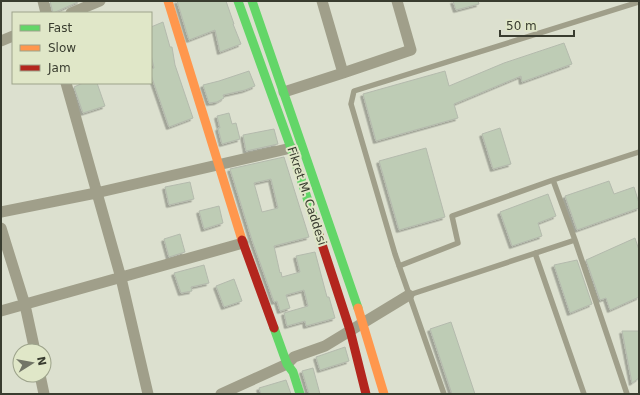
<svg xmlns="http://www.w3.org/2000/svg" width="640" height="395" viewBox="0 0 640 395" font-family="'DejaVu Sans',sans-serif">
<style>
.building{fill:#beccb5;stroke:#b4baad;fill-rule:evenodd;filter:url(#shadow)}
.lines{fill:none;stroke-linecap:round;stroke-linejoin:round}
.lane{stroke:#a09f8a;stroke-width:5.5}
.street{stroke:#a09f8a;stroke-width:11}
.fast{stroke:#63d668;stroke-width:9}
.slow{stroke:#ff974d;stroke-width:9}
.jam{stroke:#b3261e;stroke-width:9}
.labels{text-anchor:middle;stroke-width:4;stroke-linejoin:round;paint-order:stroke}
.street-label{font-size:12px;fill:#393c2f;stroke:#e0e7c8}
</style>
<defs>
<filter id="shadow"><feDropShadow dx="-2.5" dy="2.5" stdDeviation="0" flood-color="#0004"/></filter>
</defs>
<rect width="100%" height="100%" fill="#dce0cf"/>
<!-- building -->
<path class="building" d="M50,1H80L53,13Z
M177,1H226L234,24H233L241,44L220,52L215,30L189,40Z
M453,1H478L479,4L456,10Z
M163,22L170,47H172L175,65L193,118L169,127L151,75V69L154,68L151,55V27Z
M564,43L572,64L522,82L521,76L454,104L458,118L376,141L363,94L445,71L449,86L504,63Z
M249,71L255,86L245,90L223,95L224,98L217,102L209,103L203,85L219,81Z
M83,83H97L105,106L83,113L74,87Z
M229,113L232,124L236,123L240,139L222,144L218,128H220L217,116Z
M500,128L511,164L493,169L482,134Z
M274,129L278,144L246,151L243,135Z
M426,148L445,217L399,230L379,161Z
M284,157L309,237L274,246L280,273L281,272L282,277L300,272L296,256L315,252L327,297H329L335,318L306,326L305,321L287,326L284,313L308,306L304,290L286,295L290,308L280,311L277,301L274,302L252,240L230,169ZM271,179L278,208L262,212L254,183Z
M609,181L614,194L634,187L639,203V208L577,230L565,196Z
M190,182L194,199L169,205L165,187Z
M548,194L556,216L538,223L542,236L512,246L500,212Z
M219,206L223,223L204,229L199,211Z
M180,234L185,252L169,257L164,239Z
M635,238L639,250V297L610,310L606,298L600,300L586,260Z
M577,260L592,304L570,313L554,265Z
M204,265L209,283L191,287L192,291L181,293L174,273Z
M234,279L242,301L224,307L216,286Z
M451,322L475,394H452L430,329Z
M622,331H639V378L632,383Z
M345,347L349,361L320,370L316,357Z
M313,368L320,394H309L302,371Z
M286,380L291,394H261L259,388Z"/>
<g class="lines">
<!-- lane -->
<path class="lane" d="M553,180L575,240L627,394
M535,253L584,394
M399,266L458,243L452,216L553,180L639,152
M409,295L575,240
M444,394L395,254L351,104L354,91L639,2"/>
<!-- street -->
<path class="street" d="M43,1L46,13
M71,13L100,1
M1,41L13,36
M343,73L411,50L397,1
M66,83L121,278L148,394
M284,92L343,73L322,1
M1,212L96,193L291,148
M1,228L25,305L35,351
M1,311L243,243
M40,375L44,394
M221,394L287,364L294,357L325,346L409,295"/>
<!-- fast -->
<path class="fast" d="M238,1L291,148L319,235
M252,1L358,308
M274,328L287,364L293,372L300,394"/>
<!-- slow -->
<path class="slow" d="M168,1L242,240
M358,308L384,394"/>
<!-- jam -->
<path class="jam" d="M319,235L350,330L366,394
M242,240L274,328"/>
</g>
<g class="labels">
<!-- street labels -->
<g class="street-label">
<text transform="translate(307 196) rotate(72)" y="4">Fikret M. Caddesi</text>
</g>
</g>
<!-- border -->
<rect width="640" height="395" fill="none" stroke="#393c2f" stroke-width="4"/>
<!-- legend -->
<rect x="12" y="12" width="140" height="72" fill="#e0e7c8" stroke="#9da38b"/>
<rect x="20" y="25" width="20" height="6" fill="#63d668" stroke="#9da38b"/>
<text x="48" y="32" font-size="12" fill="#393c2f">Fast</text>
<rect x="20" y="45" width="20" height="6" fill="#ff974d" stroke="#9da38b"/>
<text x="48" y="52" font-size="12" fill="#393c2f">Slow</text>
<rect x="20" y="65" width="20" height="6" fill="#b3261e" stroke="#9da38b"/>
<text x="48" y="72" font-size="12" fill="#393c2f">Jam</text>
<!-- north arrow -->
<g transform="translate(32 363) rotate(79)"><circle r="19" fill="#e0e7c8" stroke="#9da38b"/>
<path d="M0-3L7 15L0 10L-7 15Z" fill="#727567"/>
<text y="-6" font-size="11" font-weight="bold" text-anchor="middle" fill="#393c2f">N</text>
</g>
<!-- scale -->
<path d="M500 30v6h74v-6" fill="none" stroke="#393c2f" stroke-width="2"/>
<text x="506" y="30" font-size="12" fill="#393c2f" stroke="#e0e7c8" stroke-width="3" paint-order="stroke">50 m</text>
</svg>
